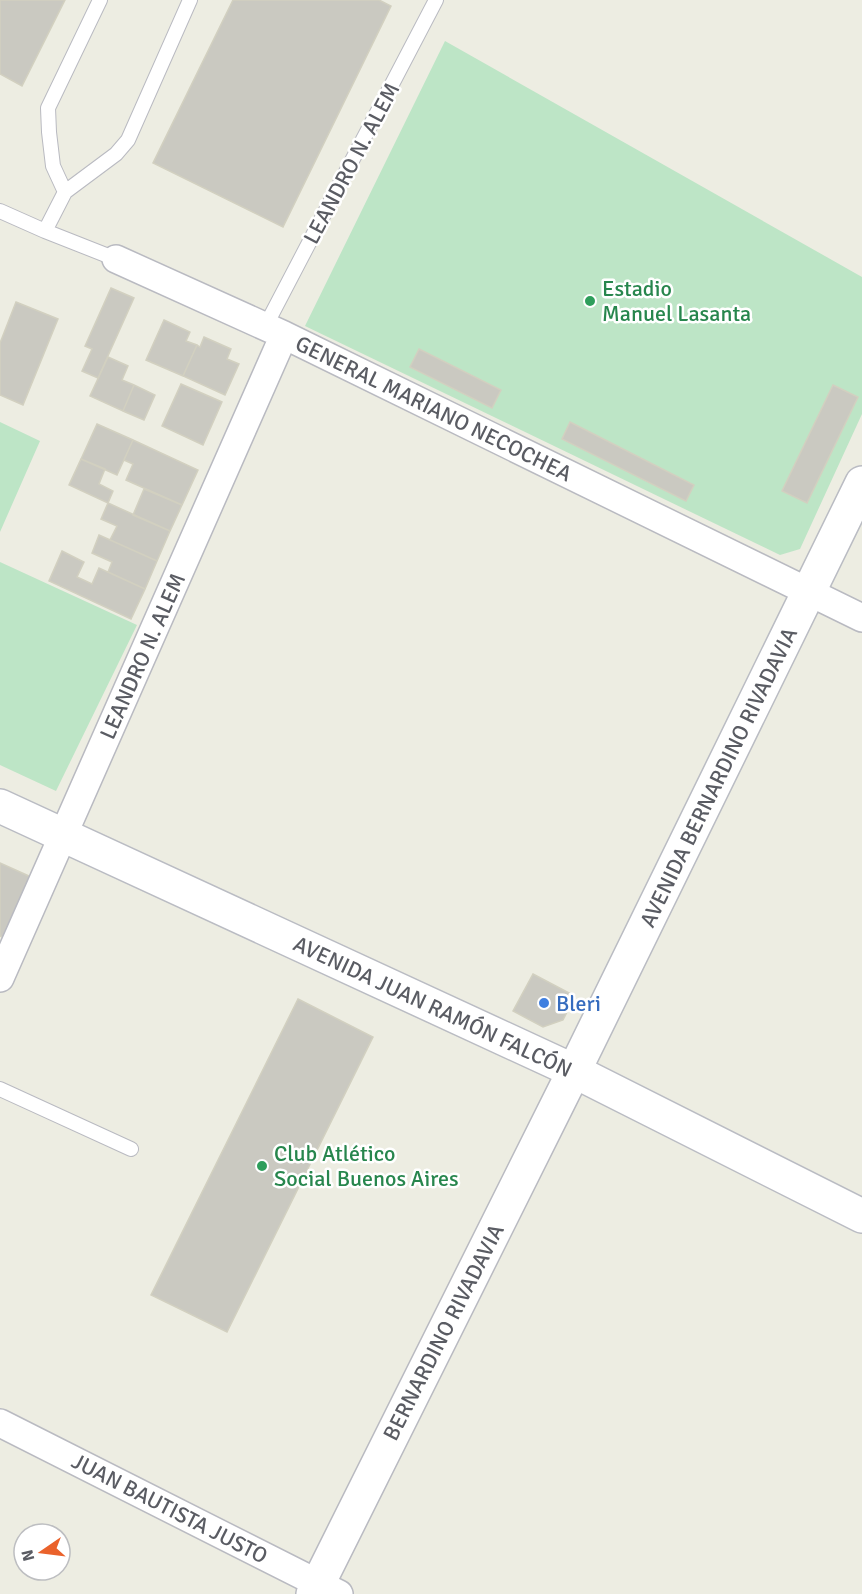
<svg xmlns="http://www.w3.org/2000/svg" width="862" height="1594" viewBox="0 0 862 1594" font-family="Signika,sans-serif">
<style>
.green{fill:#bde5c6}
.building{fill:#cac9c1;stroke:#d2d0c0;stroke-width:1.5}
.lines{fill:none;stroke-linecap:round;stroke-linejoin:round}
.service-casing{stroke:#b9bac1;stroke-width:16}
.minor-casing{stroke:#b9bac1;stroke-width:30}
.tertiary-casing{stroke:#b9bac1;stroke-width:36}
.secondary-casing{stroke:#babcc3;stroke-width:36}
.service{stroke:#fff;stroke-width:14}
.minor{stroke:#fff;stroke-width:27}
.tertiary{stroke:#fff;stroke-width:33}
.secondary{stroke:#fff;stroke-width:33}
.leisure-dot{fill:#2e9e5b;stroke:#fff;stroke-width:2}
.shop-dot{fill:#3f7fe0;stroke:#fff;stroke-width:2}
.labels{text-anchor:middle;stroke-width:5;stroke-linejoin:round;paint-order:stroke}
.street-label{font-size:22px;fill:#5a5c63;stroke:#fff}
.leisure-label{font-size:22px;fill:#27864d;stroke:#fff;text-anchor:start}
.shop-label{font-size:22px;fill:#366cbe;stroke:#fff;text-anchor:start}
</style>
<rect width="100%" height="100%" fill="#edede2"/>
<!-- green -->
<path class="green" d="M445,41L862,277V414L800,549L780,555L305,326Z
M0,422L40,441L0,532Z
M0,562L137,625L56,791L0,765Z"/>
<!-- building -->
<path class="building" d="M0,0H65L22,86L0,74Z
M233,0H379L391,6L283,227L153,163Z
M111,288L134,298L98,378L82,371L92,349L85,346Z
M16,302L58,319L23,405L0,395V343Z
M164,320L190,332L186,341L197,345L183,376L146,360Z
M204,337L231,349L227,359L239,364L225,395L183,376L197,345L200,347Z
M419,349L501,390L492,408L410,367Z
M108,357L128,366L122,380L134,385L123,411L90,396Z
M181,384L222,402L203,445L162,426Z
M134,385L155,395L144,420L123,411Z
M833,385L858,397L807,503L782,491Z
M570,422L694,485L686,501L562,439Z
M97,424L133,440L117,475L81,459Z
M133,440L198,470L182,505L126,480L133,464L124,460Z
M81,459L105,469L99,484L113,491L108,503L69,485Z
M144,489L182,505L170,531L133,515Z
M108,503L170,531L157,561L110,540L117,526L101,519Z
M99,535L157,561L145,589L108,572L112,562L92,553Z
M62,551L84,562L77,577L92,584L99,568L145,589L131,619L49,581Z
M0,863L31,877L4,938L0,936Z
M533,974L575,996L563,1020L543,1027L513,1011Z
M298,999L373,1037L227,1332L151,1295Z"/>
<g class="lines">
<defs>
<path id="service" d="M65,192L53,166L49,132L48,108L100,0
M0,211L45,231L116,259
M45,231L65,192L116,154L128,140L190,0
M265,327L436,0
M0,1089L131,1149"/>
<path id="minor" d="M116,259L284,335L862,618
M0,978L284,335
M0,1423L339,1594"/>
<path id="tertiary" d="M313,1594L574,1071"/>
<path id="secondary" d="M0,806L574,1071L862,1216
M574,1071L862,483"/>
</defs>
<!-- service casing -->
<use href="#service" class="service-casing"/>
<!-- minor casing -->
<use href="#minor" class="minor-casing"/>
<!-- tertiary casing -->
<use href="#tertiary" class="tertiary-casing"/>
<!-- secondary casing -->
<use href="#secondary" class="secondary-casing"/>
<!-- service -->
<use href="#service" class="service"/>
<!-- minor -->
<use href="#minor" class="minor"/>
<!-- tertiary -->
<use href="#tertiary" class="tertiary"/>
<!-- secondary -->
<use href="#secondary" class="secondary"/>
</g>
<!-- markers -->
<g class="leisure-dot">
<circle cx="590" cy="301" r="6"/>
<circle cx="262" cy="1166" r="6"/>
</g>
<circle class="shop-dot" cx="544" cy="1003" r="6"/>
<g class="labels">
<!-- street labels -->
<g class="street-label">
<text transform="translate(351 163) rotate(-62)" y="8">LEANDRO N. ALEM</text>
<text transform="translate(434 408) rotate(26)" y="8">GENERAL MARIANO NECOCHEA</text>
<text transform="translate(142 656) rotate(-66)" y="8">LEANDRO N. ALEM</text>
<text transform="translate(718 777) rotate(-64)" y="8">AVENIDA BERNARDINO RIVADAVIA</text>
<text transform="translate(433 1006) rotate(25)" y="8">AVENIDA JUAN RAMÓN FALCÓN</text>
<text transform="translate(443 1332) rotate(-63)" y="8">BERNARDINO RIVADAVIA</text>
<text transform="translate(170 1508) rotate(27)" y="8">JUAN BAUTISTA JUSTO</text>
</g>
<!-- leisure labels -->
<g class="leisure-label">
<text x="602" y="296">Estadio<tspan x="602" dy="25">Manuel Lasanta</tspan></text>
<text x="274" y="1161">Club Atlético<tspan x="274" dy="25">Social Buenos Aires</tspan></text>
</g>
<!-- shop labels -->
<g class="shop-label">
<text x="556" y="1011">Bleri</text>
</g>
</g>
<!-- north arrow -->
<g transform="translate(42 1552) rotate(256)"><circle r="28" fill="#ffffff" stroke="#bdbec1" stroke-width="1.5"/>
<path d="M0-4.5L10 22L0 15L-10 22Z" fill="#ea622b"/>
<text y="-9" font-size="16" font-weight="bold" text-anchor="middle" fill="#5a5c63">N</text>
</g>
</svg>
